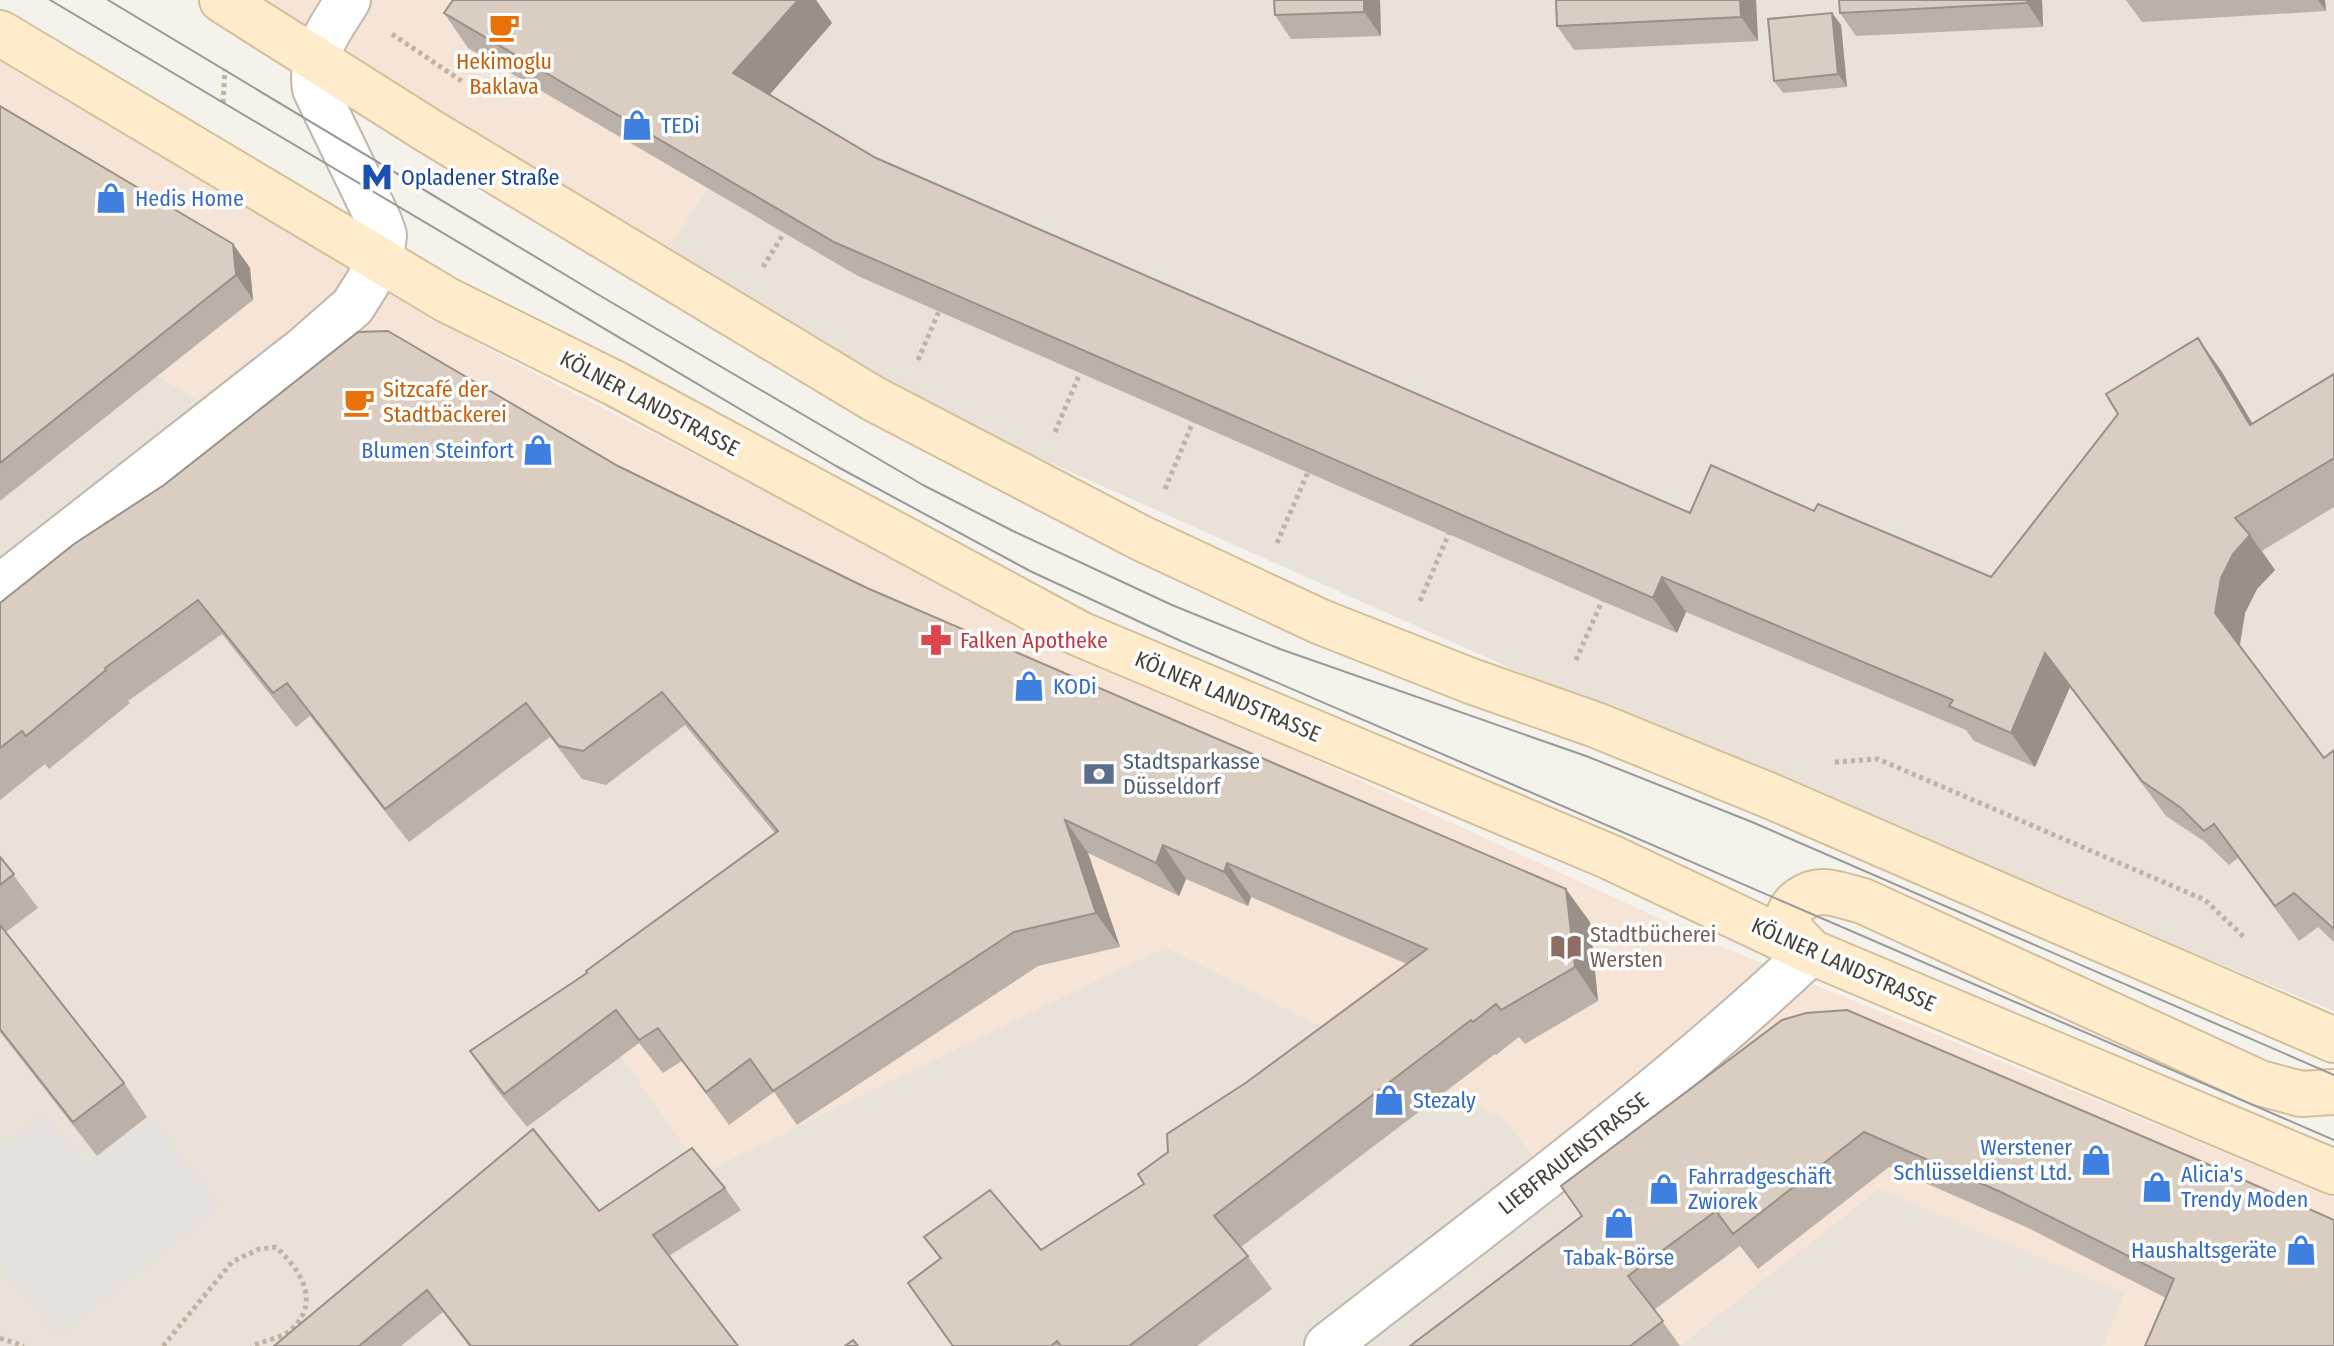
<svg xmlns="http://www.w3.org/2000/svg" width="2334" height="1346" viewBox="0 0 2334 1346" font-family="'Fira Sans Condensed',sans-serif">
<style>
.residential{fill:#e9e2d9}
.commercial{fill:#f6e5d7}
.parking{fill:#e4e1df}
.lines{fill:none;stroke-linecap:round;stroke-linejoin:round}
.street-casing{stroke:#c1b7ad;stroke-width:48}
.secondary-casing{stroke:#d4bf9b;stroke-width:48}
.path{stroke:#c2b29e;stroke-width:5;stroke-dasharray:4 4;stroke-linecap:butt}
.street{stroke:#fff;stroke-width:44}
.secondary{stroke:#feeccc;stroke-width:44}
.tram{stroke:#999;stroke-width:2}
.wall{fill:#bbb1a8}
.shaded-wall{fill:#999088}
.building{fill:#dacec3;stroke:#999088;stroke-width:2}
.labels{text-anchor:middle;stroke-width:7;stroke-linejoin:round;paint-order:stroke}
.food-label{font-size:22px;fill:#c56008;stroke:#fff}
.shop-label{font-size:22px;fill:#366cbe;stroke:#fff;text-anchor:start}
.transit-label{font-size:22px;fill:#164399;stroke:#fff;text-anchor:start}
.street-label{font-size:22px;fill:#494138;stroke:#fff}
.health-label{font-size:22px;fill:#be3a42;stroke:#fff;text-anchor:start}
.service-label{font-size:22px;fill:#4e5e75;stroke:#fff;text-anchor:start}
.education-label{font-size:22px;fill:#785e54;stroke:#fff;text-anchor:start}
</style>
<rect width="100%" height="100%" fill="#f5f1eb"/>
<!-- residential -->
<path class="residential" d="M255,0H2334V1011L1654,732L943,415L667,252Z
M0,62L489,350L1065,645L1710,942L2334,1198V1346H0Z"/>
<!-- commercial -->
<path class="commercial" d="M255,0H801L820,12L667,252Z
M0,62L489,350L1065,645L1710,942L2334,1198V1346H2103L2124,1293L1879,1189L1681,1345L1504,1119L1165,947L703,1173L579,997L853,785L0,284Z"/>
<!-- parking -->
<path class="parking" d="M43,1115L84,1165L147,1117L218,1206L58,1333L0,1263V1149Z"/>
<g class="lines">
<defs>
<path id="street" d="M0,587L304,349L353,306L381,261L384,235L379,221L315,89C309,55 331,28 348,0
M1327,1346C1491,1218 1660,1095 1811,952"/>
<path id="secondary" d="M222,0L429,131L874,399L1141,538L1321,622L1471,681L1596,725L1768,795L2334,1040
M0,33L447,300L616,384L1080,634L1610,857L1811,952L2334,1172
M1811,952C1804,944 1789,932 1788,921C1788,903 1809,891 1825,892C1838,893 1850,898 1863,901L2260,1083L2301,1094L2334,1092"/>
</defs>
<!-- street casing -->
<use href="#street" class="street-casing"/>
<!-- secondary casing -->
<use href="#secondary" class="secondary-casing"/>
<!-- path -->
<path class="path" d="M392,34L463,82
M223,103L225,69
M763,267L784,233
M918,360L939,311
M1055,432L1080,373
M1165,489L1193,422
M1277,543L1308,472
M1420,601L1449,533
M1576,660L1602,601
M1835,762L1878,759L2205,900L2245,938
M0,1338L24,1346
M163,1346L232,1262L259,1249L276,1247C299,1269 322,1300 292,1329C283,1338 263,1341 251,1346"/>
<!-- street -->
<use href="#street" class="street"/>
<!-- secondary -->
<use href="#secondary" class="secondary"/>
<!-- tram -->
<path class="tram" d="M50,0L836,466L1030,571L1181,641L2334,1140
M108,0L604,298L923,485L1013,531L1172,605L1280,649L1586,756L1752,822L2334,1075"/>
</g>
<!-- wall -->
<path class="wall" d="M453,0H816L832,23L769,95L876,158L1690,513L1814,511L1991,577L2198,338L2222,372L2252,423L2334,374V507L2262,551L2275,570L2257,589L2245,613L2240,646L2324,758L2334,750V942L2318,927L2299,941L2238,858L2229,865L2205,842L2166,816L2070,687L2035,767L1974,741L1966,730L1686,612L1677,633L1602,601L858,276L468,48L444,13Z
M1380,0L1381,36L1291,39L1275,15Z
M1756,0L1758,41L1574,50L1557,26Z
M2042,0L2043,27L1856,36L1840,13Z
M2126,0H2325L2326,11L2142,22Z
M1832,13L1841,25L1847,87L1783,93L1774,81Z
M0,106L233,244L250,268L253,300L0,501Z
M618,466L867,588L1590,922L1598,1001L1525,1044L1519,1037L1496,1055L1495,1054L1241,1247L1272,1289L1197,1346H953L940,1259L924,1237L1041,1250L1144,1184L1168,1152L1247,1082L1407,964L1251,897L1248,906L1186,879L1179,896L1088,853L1120,947L1038,966L797,1125L774,1092L729,1125L682,1061L663,1073L639,1043L527,1127L493,1085L470,1051L587,973L775,833L685,725L606,785L582,779L550,737L409,842L310,716L296,727L222,634L128,701L130,703L49,769L45,764L0,800V603Z
M0,857L38,908L6,932L124,1083L147,1117L97,1156L0,1032Z
M1782,1020L2334,1220L2166,1298L2028,1228L1889,1167L1758,1269L1740,1246L1654,1310L1680,1346H1410L1582,1216Z
M725,1188L741,1210L669,1256L738,1346H469L443,1312L401,1346H274L599,1211Z"/>
<!-- shaded-wall -->
<path class="shaded-wall" d="M798,0H816L832,23L758,108L733,73Z
M1364,0H1380L1381,36L1364,12Z
M1740,0H1756L1758,41L1741,17Z
M2027,0H2042L2043,27L2027,3Z
M2318,0H2325L2326,11Z
M1832,13L1841,25L1847,87L1838,74Z
M233,244L250,268L253,300L236,275Z
M2198,338L2222,372L2274,460L2250,425Z
M2250,535L2275,570L2257,589L2245,613L2239,648L2215,613L2221,578L2233,554Z
M1662,577L1686,612L1677,633L1653,598Z
M2045,653L2070,687L2035,767L2011,733Z
M1065,820L1088,853L1120,947L1096,913Z
M1163,845L1186,879L1179,896L1156,863Z
M1227,863L1251,897L1248,906L1224,872Z
M1566,889L1590,922L1598,1001L1575,967Z"/>
<!-- building -->
<path class="building" d="M453,0H798L733,73L876,158L1690,513L1711,465L1814,511L1818,504L1991,577L2118,414L2106,394L2198,338L2250,425L2334,374V458L2235,518L2250,535L2233,554L2221,578L2215,613L2324,758L2334,750V929L2294,893L2275,906L2214,824L2204,831L2181,808L2142,781L2045,653L2011,733L1949,706L1953,700L1662,577L1653,598L834,242L444,13Z
M1274,0H1364V12L1275,15Z
M1556,0H1740L1741,17L1557,26Z
M1839,0H2027V3L1840,13Z
M1832,13L1838,74L1774,81L1768,19Z
M0,106L233,244L236,275L0,463Z
M388,331L618,466L867,588L1566,889L1575,967L1501,1010L1496,1004L1473,1022L1471,1020L1214,1216L1248,1256L1129,1346H1061L1057,1341L1051,1346H953L908,1283L941,1258L924,1237L990,1190L1041,1250L1144,1184L1138,1174L1168,1152L1167,1134L1247,1082L1427,949L1227,863L1224,872L1163,845L1156,863L1065,820L1096,913L1014,932L773,1091L750,1059L706,1092L658,1028L639,1040L616,1010L504,1094L470,1051L587,973L586,971L778,831L662,692L583,751L559,746L526,703L385,809L287,683L273,693L198,600L105,668L106,670L26,736L22,731L0,748V603L74,544L164,485L358,332Z
M0,857L14,874L0,885Z
M0,925L124,1083L73,1122L0,1029Z
M1847,1010L2212,1166L2334,1220V1346H2145L2174,1279L2003,1193L1864,1132L1733,1234L1716,1211L1628,1276L1663,1321L1630,1346H1410L1582,1216L1561,1186L1782,1020L1806,1013Z
M533,1129L599,1211L692,1148L725,1188L653,1235L738,1346H471L427,1290L359,1346H274Z
M853,1340L858,1346H845Z"/>
<!-- icons -->
<defs>
<symbol id="cafe-bare" viewBox="-9 -9 18 18"><path d="M-5.5-4.5H6V0H3Q3 3.5 0 3.5H-2.5Q-5.5 3.5-5.5 0ZM3-3.2v2h1.7v-2ZM-6 4.5H4V6H-6Z" fill="#e8710a" stroke="#fff" stroke-width="2.5" paint-order="stroke"/></symbol>
<symbol id="shop-bare" viewBox="-9 -9 18 18"><path d="M-5-2.5h2.3a2.7 3.5 0 0 1 5.4 0H5L5.5 6h-11ZM-1.5-2.5h3a1.5 2.3 0 0 0-3 0Z" fill="#3f7fe0" stroke="#fff" stroke-width="2.5" paint-order="stroke"/></symbol>
<symbol id="metro-bare" viewBox="-9 -9 18 18"><path d="M-5.5 5V-5H-3L0 0L3-5H5.5V5H3V-.5L0 4L-3-.5V5Z" fill="#1a4fb4" stroke="#fff" stroke-width="2.5" paint-order="stroke"/></symbol>
<symbol id="pharmacy-bare" viewBox="-9 -9 18 18"><path d="M-2-6h4v4h4v4h-4v4h-4v-4h-4v-4h4Z" fill="#e0444e" stroke="#fff" stroke-width="2.5" paint-order="stroke"/></symbol>
<symbol id="bank-bare" viewBox="-9 -9 18 18"><path d="M-6-4H6V4H-6ZM0-2.3a2.3 2.3 0 1 0 0 4.6a2.3 2.3 0 1 0 0-4.6Z" fill="#5c6f8a" stroke="#fff" stroke-width="2.5" paint-order="stroke"/></symbol>
<symbol id="library-bare" viewBox="-9 -9 18 18"><path d="M-6-4Q-3-5.5-.7-3.5V5Q-3 3-6 4ZM6-4Q3-5.5 .7-3.5V5Q3 3 6 4Z" fill="#8d6e63" stroke="#fff" stroke-width="2.5" paint-order="stroke"/></symbol>
</defs>
<g fill-rule="evenodd">
<use href="#cafe-bare" x="482" y="5" width="44" height="44"/>
<use href="#shop-bare" x="615" y="103" width="44" height="44"/>
<use href="#metro-bare" x="355" y="155" width="44" height="44"/>
<use href="#shop-bare" x="89" y="176" width="44" height="44"/>
<use href="#cafe-bare" x="337" y="380" width="44" height="44"/>
<use href="#shop-bare" x="516" y="428" width="44" height="44"/>
<use href="#pharmacy-bare" x="914" y="618" width="44" height="44"/>
<use href="#shop-bare" x="1007" y="664" width="44" height="44"/>
<use href="#bank-bare" x="1077" y="752" width="44" height="44"/>
<use href="#library-bare" x="1544" y="925" width="44" height="44"/>
<use href="#shop-bare" x="1367" y="1078" width="44" height="44"/>
<use href="#shop-bare" x="2074" y="1138" width="44" height="44"/>
<use href="#shop-bare" x="2135" y="1165" width="44" height="44"/>
<use href="#shop-bare" x="1642" y="1167" width="44" height="44"/>
<use href="#shop-bare" x="1597" y="1201" width="44" height="44"/>
<use href="#shop-bare" x="2279" y="1228" width="44" height="44"/>
</g>
<g class="labels">
<!-- food labels -->
<g class="food-label">
<text x="504" y="69">Hekimoglu<tspan x="504" dy="25">Baklava</tspan></text>
<text x="383" y="397" text-anchor="start">Sitzcafé der<tspan x="383" dy="25">Stadtbäckerei</tspan></text>
</g>
<!-- shop labels -->
<g class="shop-label">
<text x="661" y="133">TEDi</text>
<text x="135" y="206">Hedis Home</text>
<text x="514" y="458" text-anchor="end">Blumen Steinfort</text>
<text x="1053" y="694">KODi</text>
<text x="1413" y="1108">Stezaly</text>
<text x="2072" y="1155" text-anchor="end">Werstener<tspan x="2072" dy="25">Schlüsseldienst Ltd.</tspan></text>
<text x="2181" y="1182">Alicia's<tspan x="2181" dy="25">Trendy Moden</tspan></text>
<text x="1688" y="1184">Fahrradgeschäft<tspan x="1688" dy="25">Zwiorek</tspan></text>
<text x="2277" y="1258" text-anchor="end">Haushaltsgeräte</text>
<text x="1619" y="1265" text-anchor="middle">Tabak-Börse</text>
</g>
<!-- transit labels -->
<g class="transit-label">
<text x="401" y="185">Opladener Straße</text>
</g>
<!-- street labels -->
<g class="street-label">
<text transform="translate(650 403) rotate(28)" y="8">KÖLNER LANDSTRASSE</text>
<text transform="translate(1228 696) rotate(23)" y="8">KÖLNER LANDSTRASSE</text>
<text transform="translate(1844 964) rotate(24)" y="8">KÖLNER LANDSTRASSE</text>
<text transform="translate(1573 1153) rotate(-38)" y="8">LIEBFRAUENSTRASSE</text>
</g>
<!-- health labels -->
<g class="health-label">
<text x="960" y="648">Falken Apotheke</text>
</g>
<!-- service labels -->
<g class="service-label">
<text x="1123" y="769">Stadtsparkasse<tspan x="1123" dy="25">Düsseldorf</tspan></text>
</g>
<!-- education labels -->
<g class="education-label">
<text x="1590" y="942">Stadtbücherei<tspan x="1590" dy="25">Wersten</tspan></text>
</g>
</g>
</svg>
